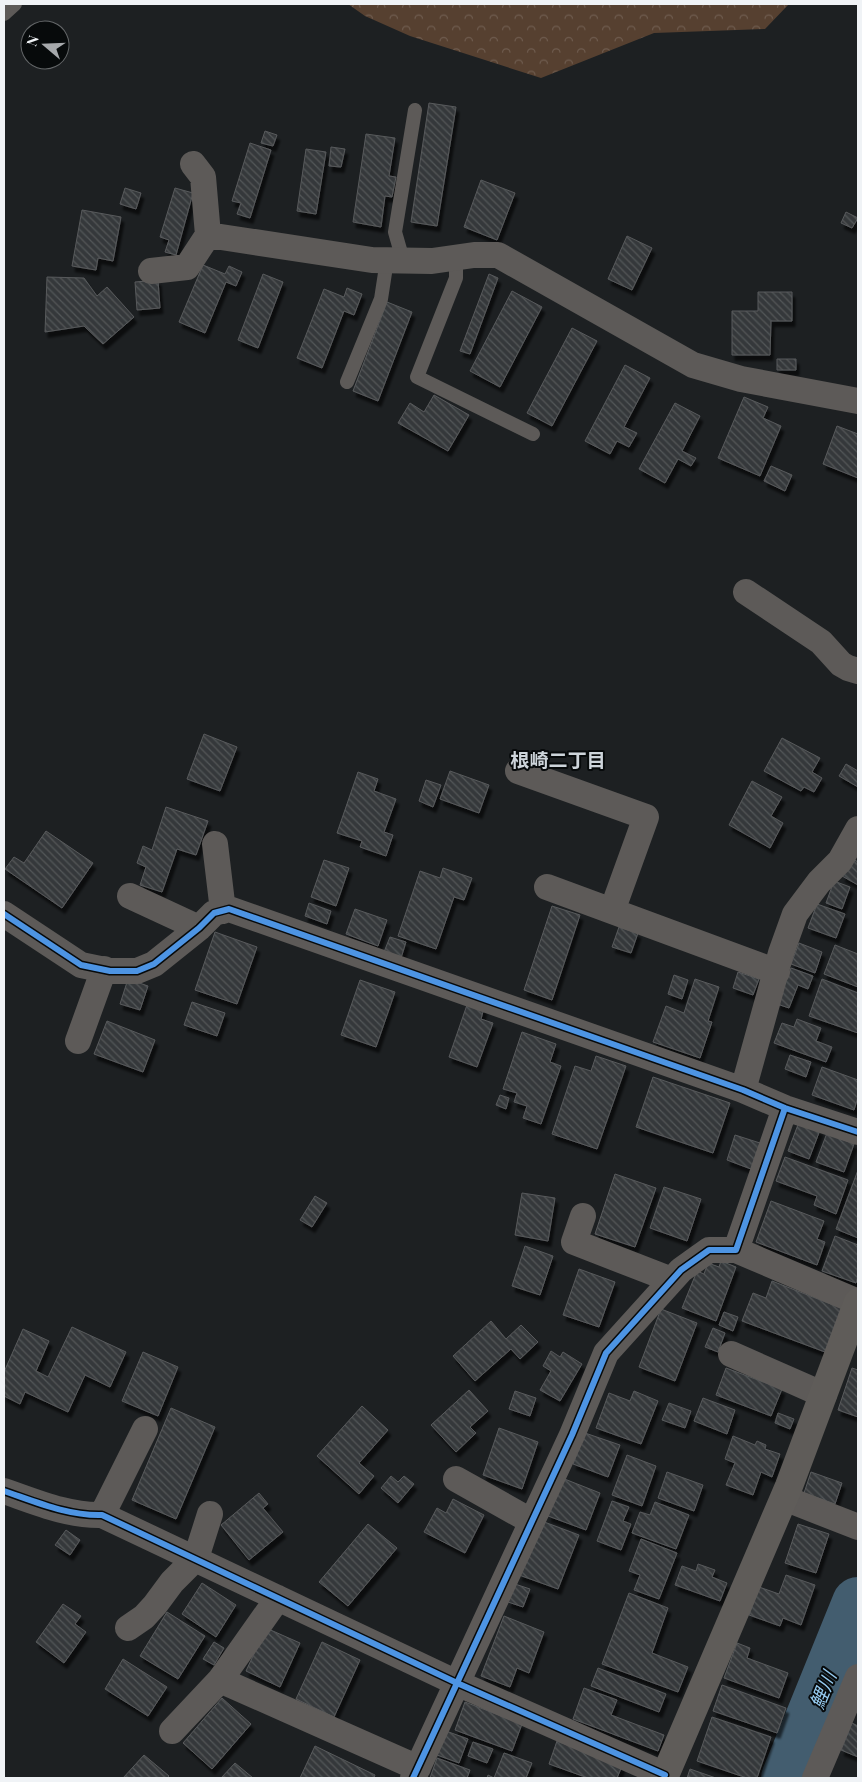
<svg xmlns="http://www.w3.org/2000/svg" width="862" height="1782" viewBox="0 0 862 1782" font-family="'Playfair Display','Noto Sans JP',serif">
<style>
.forest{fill:url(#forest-crowns)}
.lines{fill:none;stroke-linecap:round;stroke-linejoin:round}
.river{stroke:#435d6f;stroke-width:52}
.building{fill:url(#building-back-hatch);stroke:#585a5c;filter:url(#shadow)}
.lane{stroke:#5d5a58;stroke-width:14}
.street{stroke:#5d5a58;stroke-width:26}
.secondary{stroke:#5f5c59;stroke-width:28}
.cycleway-casing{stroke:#070a0b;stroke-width:9}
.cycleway{stroke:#4d94e3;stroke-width:6}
.labels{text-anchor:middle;stroke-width:4;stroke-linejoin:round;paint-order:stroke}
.neighbourhood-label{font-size:19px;font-weight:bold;fill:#cdd4da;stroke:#070a0b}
.water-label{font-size:19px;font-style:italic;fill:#96cbf0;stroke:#070a0b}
</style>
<defs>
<pattern id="forest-crowns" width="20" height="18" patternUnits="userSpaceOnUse" patternTransform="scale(1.25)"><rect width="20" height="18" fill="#564030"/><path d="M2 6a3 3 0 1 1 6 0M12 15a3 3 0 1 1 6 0" fill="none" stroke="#6f5c4f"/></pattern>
<pattern id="building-back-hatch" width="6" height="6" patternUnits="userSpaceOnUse" patternTransform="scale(1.25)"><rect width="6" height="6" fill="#36393b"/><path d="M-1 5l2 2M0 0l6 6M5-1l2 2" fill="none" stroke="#535658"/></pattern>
<filter id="shadow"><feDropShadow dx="3" dy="5.5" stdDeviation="1" flood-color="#0009"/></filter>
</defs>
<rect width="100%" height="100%" fill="#1d2022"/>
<!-- forest -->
<path class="forest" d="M348,4H789L765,29L654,33L541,78L410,36L365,16Z"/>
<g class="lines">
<!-- river -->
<path class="river" d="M787,1778L858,1603"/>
</g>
<!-- building -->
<path class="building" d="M429,103L456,107L437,226L411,222Z
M265,131L277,135L273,146L261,143Z
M366,134L395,138L389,176L396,177L392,197L385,196L381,227L353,222Z
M250,143L271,150L250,218L237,214L241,203L232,201Z
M331,147L345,149L341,167L329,166Z
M306,149L326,152L316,214L297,211Z
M481,180L515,193L497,240L464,227Z
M125,188L141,193L136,209L120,204Z
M175,188L193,193L176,255L165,252L169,240L160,237Z
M82,210L121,217L113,261L98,258L96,270L72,266Z
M846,212L858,218L852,228L841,223Z
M627,236L652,248L632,290L608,279Z
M203,265L225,274L229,266L242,272L236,286L226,282L205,333L179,322Z
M263,274L283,282L258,348L238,340Z
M489,274L498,278L470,354L460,351Z
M47,277L84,278L97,296L107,287L134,317L103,344L84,326L45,332Z
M158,280L160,308L137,310L135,282Z
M347,288L362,294L354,315L344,311L322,368L297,358L324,289L344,297Z
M512,291L542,307L500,387L470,371Z
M758,292H792V321H771L770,355H732V311H758Z
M387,302L412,312L378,401L353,391Z
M572,328L597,341L552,426L527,413Z
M777,359H796V370H777Z
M625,365L650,378L624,427L637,433L629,447L617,441L610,454L585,441Z
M434,395L469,415L448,451L398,423L410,403L424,412Z
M744,397L768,407L763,418L781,426L760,476L718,458Z
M675,403L700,416L682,451L696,458L691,466L678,459L665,483L639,469Z
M837,426L858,434V478L823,464Z
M771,466L792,475L785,491L764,481Z
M204,734L237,747L220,791L187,779Z
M782,738L820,758L812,772L822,778L814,792L804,787L801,791L764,771Z
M846,764L858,771V787L839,776Z
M450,771L489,785L479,813L440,799Z
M358,772L378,779L374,791L396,799L384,832L393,835L386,856L360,847L362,841L337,833Z
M426,780L441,785L433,807L419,801Z
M752,781L782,797L771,816L783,823L770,848L729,825Z
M166,807L208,821L196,855L177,849L162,892L140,885L146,867L137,863L143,846L152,850Z
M46,831L93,863L62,908L5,869L14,857L24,863Z
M853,859L858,862V885L842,876Z
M324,860L349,868L336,906L311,897Z
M443,868L472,878L464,900L454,897L436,949L398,936L420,871L440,878Z
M834,881L850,887L842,909L826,903Z
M309,903L331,911L327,924L305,916Z
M817,904L845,914L836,938L808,928Z
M552,906L580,915L552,1000L524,990Z
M355,909L387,920L378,946L346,934Z
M619,927L638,933L631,953L612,947Z
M215,932L257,947L237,1004L195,990Z
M390,937L406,942L401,958L384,952Z
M799,943L822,952L815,973L791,964Z
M835,945L858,954V987L824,974Z
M791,968L813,976L808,989L798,985L789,1008L777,1004Z
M738,972L759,979L753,995L733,988Z
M674,975L688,980L682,999L668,994Z
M128,979L148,986L140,1010L120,1004Z
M695,979L719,987L708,1021L712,1022L700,1058L653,1042L666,1006L684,1013Z
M822,979L858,993V1033L809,1016Z
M360,980L395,992L376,1047L341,1035Z
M192,1002L225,1013L217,1036L184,1025Z
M468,1002L484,1008L481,1019L493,1023L477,1067L449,1057Z
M797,1019L821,1028L816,1041L832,1047L826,1062L774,1043L782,1023L794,1027Z
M107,1021L155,1040L143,1072L94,1054Z
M522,1032L556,1044L550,1062L561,1066L541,1124L523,1118L527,1106L514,1102L517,1093L503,1089Z
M790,1055L811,1062L806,1077L785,1069Z
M596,1056L626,1066L597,1149L552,1134L575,1066L591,1071Z
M822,1067L858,1080V1097L854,1110L812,1095Z
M653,1077L730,1103L713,1153L636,1127Z
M500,1095L509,1098L506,1109L496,1105Z
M799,1122L820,1130L809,1159L788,1151Z
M827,1133L854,1144L844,1172L816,1162Z
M735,1135L760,1143L751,1169L727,1160Z
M785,1157L848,1180L836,1214L814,1205L817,1196L776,1181Z
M858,1170V1238L836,1229Z
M615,1174L656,1188L635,1247L595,1234Z
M664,1187L701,1199L687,1241L650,1228Z
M522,1193L555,1198L548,1241L515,1235Z
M315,1196L327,1203L312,1227L300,1220Z
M771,1201L824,1221L817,1239L825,1242L817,1265L756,1242Z
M835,1236L858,1245V1276L856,1283L822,1271Z
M525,1246L553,1256L540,1295L512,1286Z
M721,1261L736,1267L716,1321L682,1308L697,1271L704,1274L708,1263L719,1267Z
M579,1269L615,1282L599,1327L563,1315Z
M772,1281L841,1308L825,1352L742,1321L753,1293L766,1298Z
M661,1309L697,1323L675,1381L639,1367Z
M724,1312L738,1317L733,1331L719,1325Z
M491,1321L506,1339L521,1325L538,1342L520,1359L511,1349L475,1381L453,1356Z
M72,1327L126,1352L110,1387L85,1375L68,1412L25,1392L20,1404L4,1396V1372L23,1329L49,1341L36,1371L48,1377Z
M713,1328L725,1333L718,1352L705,1347Z
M551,1351L560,1357L563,1352L582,1364L560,1401L540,1390L551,1371L543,1366Z
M143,1352L178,1367L158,1416L122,1401Z
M726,1368L782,1389L771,1416L716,1395Z
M852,1368L858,1370V1417L838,1410Z
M469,1390L488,1411L470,1427L476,1433L456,1452L431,1425Z
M515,1391L536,1398L530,1416L509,1409Z
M634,1391L658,1401L641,1444L596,1428L609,1393L630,1401Z
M703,1398L735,1410L727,1434L694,1421Z
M669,1403L691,1411L685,1428L662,1420Z
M362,1406L388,1430L359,1463L374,1476L359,1494L317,1456Z
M171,1408L215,1427L176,1519L132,1500Z
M778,1413L794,1419L790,1429L775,1423Z
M499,1428L538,1442L522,1489L483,1475Z
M585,1433L620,1445L608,1477L573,1464Z
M733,1436L755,1445L757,1441L766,1445L765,1449L780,1454L772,1477L761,1472L753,1495L726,1485L735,1463L725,1459Z
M627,1455L656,1466L642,1506L612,1495Z
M667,1472L703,1485L694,1511L658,1498Z
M811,1472L842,1483L835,1504L804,1493Z
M391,1476L398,1482L404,1476L414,1484L398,1503L381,1488Z
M562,1478L600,1493L586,1530L548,1516Z
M259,1493L268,1504L263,1508L283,1532L249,1560L221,1525Z
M453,1499L484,1515L465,1553L424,1532L437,1508L446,1513Z
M612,1501L629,1507L623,1521L631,1524L621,1550L597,1541Z
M655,1502L689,1515L676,1549L632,1533L640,1512L650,1515Z
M539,1520L579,1535L558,1589L519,1575Z
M368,1524L397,1548L348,1606L319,1582Z
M798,1524L829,1534L816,1573L785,1563Z
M66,1530L80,1540L70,1555L55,1545Z
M641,1539L677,1553L659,1599L634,1590L640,1575L629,1571Z
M698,1564L715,1570L712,1577L727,1583L720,1601L675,1585L682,1566L696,1571Z
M786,1575L815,1585L801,1625L783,1618L780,1626L749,1615L759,1587L779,1594Z
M202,1583L236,1605L216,1637L182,1614Z
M515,1584L530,1589L523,1607L508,1602Z
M629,1593L668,1608L652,1653L688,1667L678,1692L602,1664Z
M63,1604L81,1616L75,1624L86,1632L64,1663L36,1642Z
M167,1612L205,1636L178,1679L140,1656Z
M504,1616L544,1632L529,1673L517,1668L510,1687L481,1676Z
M266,1628L300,1643L280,1687L246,1671Z
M214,1642L224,1648L214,1665L203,1659Z
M322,1642L360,1660L334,1717L296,1699Z
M737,1643L750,1648L747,1658L788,1673L779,1698L724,1678Z
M123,1659L167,1687L148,1716L105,1689Z
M598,1668L666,1694L659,1712L591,1686Z
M722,1685L786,1708L777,1733L713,1711Z
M584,1688L617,1700L611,1715L664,1735L658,1751L573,1719Z
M222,1698L251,1724L212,1769L183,1743Z
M465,1702L522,1724L512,1751L455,1730Z
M712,1717L771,1737L757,1778H747L697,1761Z
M852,1723L858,1726V1757L841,1750Z
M446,1731L468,1739L459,1763L437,1755Z
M557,1741L622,1766L617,1778H588L549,1764Z
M473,1742L493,1749L487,1763L468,1756Z
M315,1746L375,1775L374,1778H300Z
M504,1753L532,1763L526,1778H487L488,1775L494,1778Z
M144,1755L169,1776L167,1778H123Z
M437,1758L470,1770L467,1778H430Z
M235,1763L253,1778H221Z
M690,1769L716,1778H687Z"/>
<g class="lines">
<!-- lane -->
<path class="lane" d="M4,14L15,4
M456,259V278L417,377L533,434
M403,260L395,232L415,110
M347,382L381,299L387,260"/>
<!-- street -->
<path class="street" d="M208,235L372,260L432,261L474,255H498L693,365L741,379L858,401
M151,271L187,267L208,235L203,177L193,164
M746,592L821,642L841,664L848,668L858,671
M518,771L646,817L612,911
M215,844L223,911
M547,887L777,972
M130,896L199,928
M4,914L81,965L110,971H137L154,964L199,928L214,913L229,909L743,1090L785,1108L858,1132
M78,1041L104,969
M743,1090L781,953L795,914L819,882L840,861L858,829
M583,1216L574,1242L672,1280
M736,1250L858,1302
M731,1354L824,1395
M456,1479L531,1521
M4,1491C36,1502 68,1516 102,1515L457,1683L665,1775
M784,1498L858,1527
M102,1515L145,1429
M128,1628L144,1617L155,1605L172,1582L196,1558L210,1514
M220,1680L418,1768
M172,1731L220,1680L278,1598
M413,1778L572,1435L606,1353L681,1270L709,1250H736L785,1108
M815,1778L858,1677"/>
<!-- secondary -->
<path class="secondary" d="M664,1778L789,1486L858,1302"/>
<defs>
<path id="cycleway" d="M4,914L81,965L110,971H137L154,964L199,928L214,913L229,909L743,1090L785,1108L858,1132
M4,1491C36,1502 68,1516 102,1515L457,1683L665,1775
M413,1778L572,1435L606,1353L681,1270L709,1250H736L785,1108"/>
</defs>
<!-- cycleway casing -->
<use href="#cycleway" class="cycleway-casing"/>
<!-- cycleway -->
<use href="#cycleway" class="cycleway"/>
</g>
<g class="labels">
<!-- neighbourhood labels -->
<g class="neighbourhood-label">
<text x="558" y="767">根崎二丁目</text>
</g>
<!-- water labels -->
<g class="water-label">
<text transform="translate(823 1690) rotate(-68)" y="7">鯉川</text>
</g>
</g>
<!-- border -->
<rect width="862" height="1782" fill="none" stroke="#f0f3f6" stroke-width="10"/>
<!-- north arrow -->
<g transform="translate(45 45) rotate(289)"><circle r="24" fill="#070a0b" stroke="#646769"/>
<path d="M0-4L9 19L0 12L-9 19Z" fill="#a6a9ac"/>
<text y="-8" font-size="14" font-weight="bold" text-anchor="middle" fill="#f0f3f6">N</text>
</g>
</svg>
